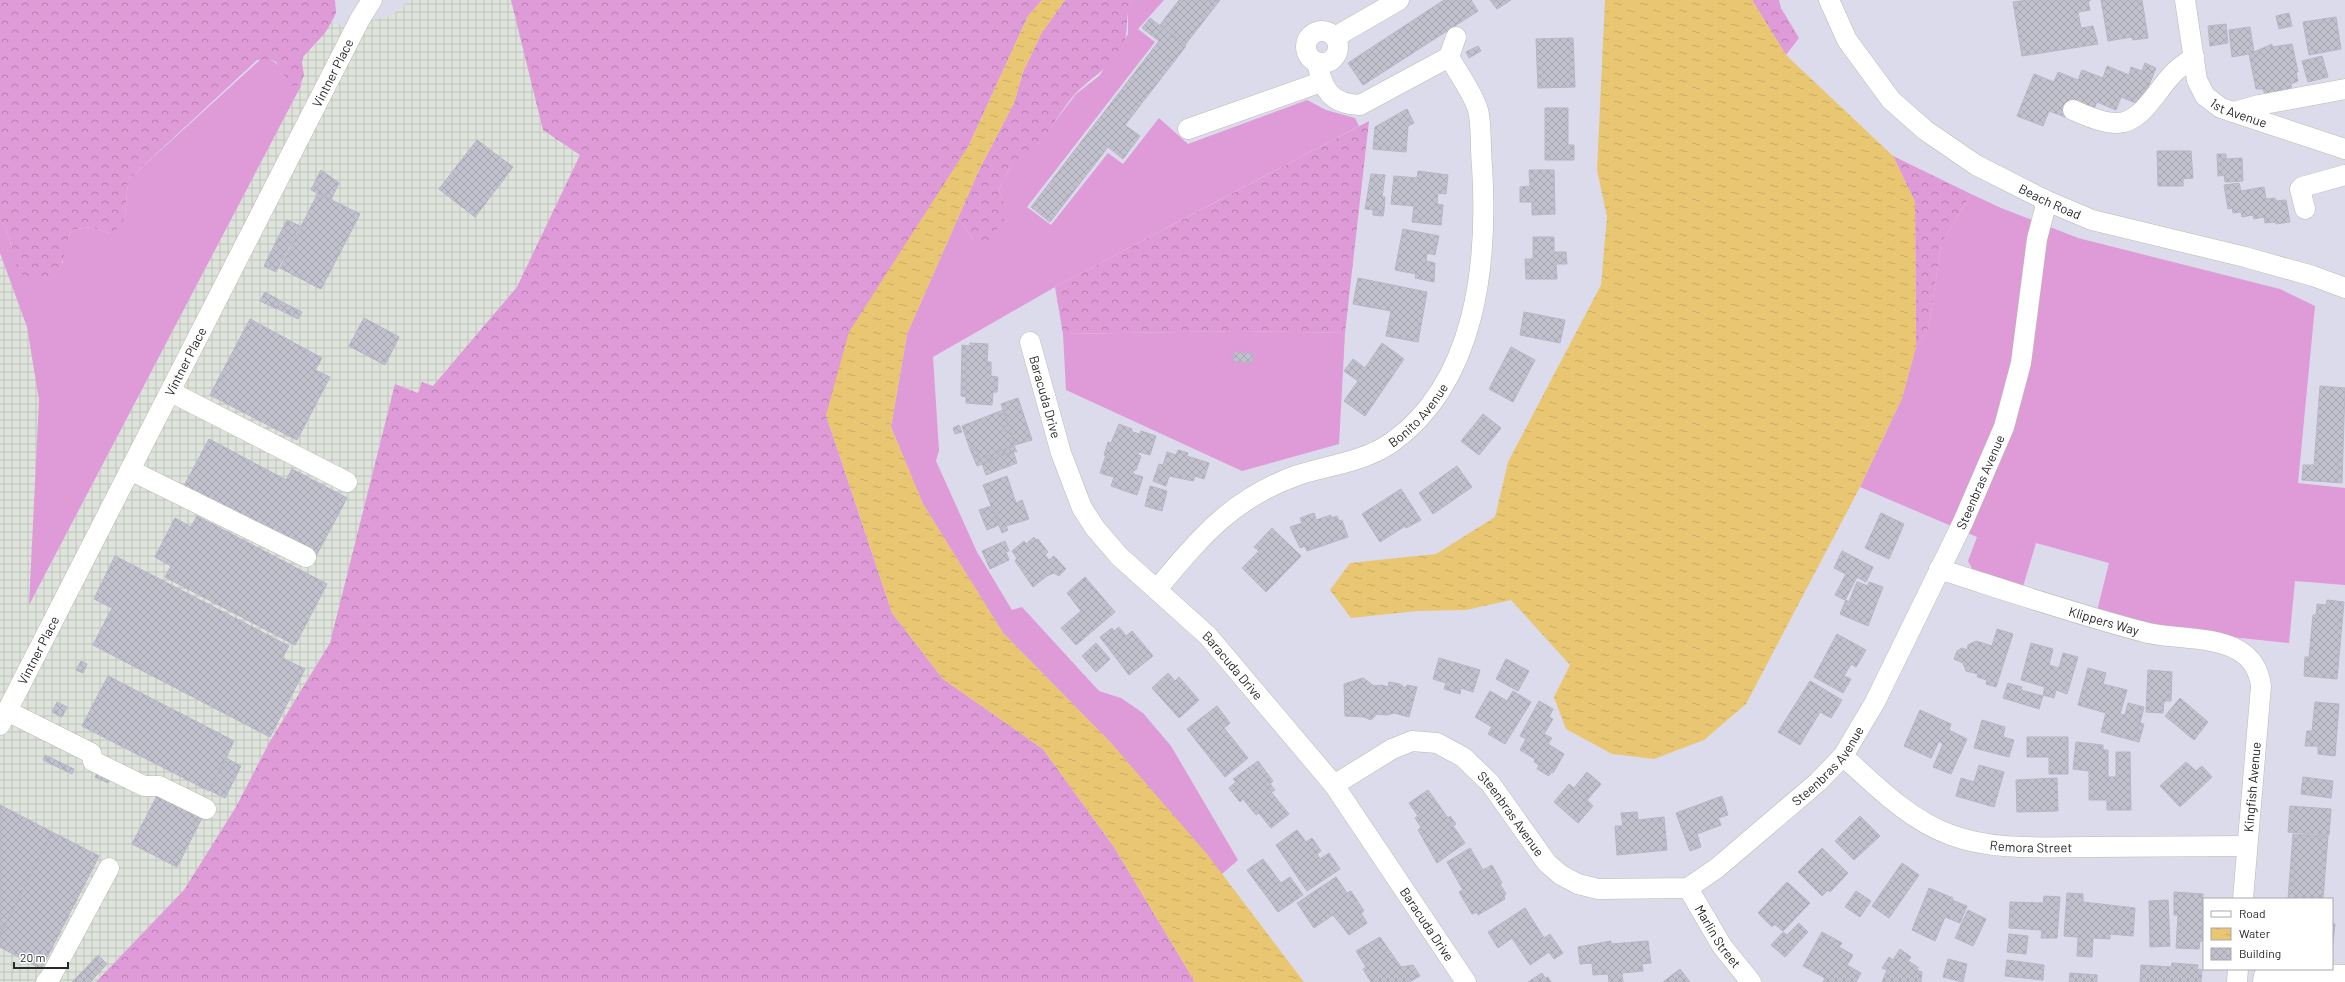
<svg xmlns="http://www.w3.org/2000/svg" width="2345" height="982" viewBox="0 0 2345 982" font-family="Barlow,sans-serif">
<style>
.industrial{fill:url(#industrial-grid)}
.grass{fill:#df9ad8}
.forest{fill:url(#forest-crowns)}
.water{fill:url(#water-ripples)}
.building{fill:url(#building-cross-hatch);stroke:#b7b5c6}
.lines{fill:none;stroke-linecap:round;stroke-linejoin:round}
.minor-casing{stroke:#b9bcaf;stroke-width:21}
.minor{stroke:#fff;stroke-width:20}
.labels{text-anchor:middle;stroke-width:3;stroke-linejoin:round;paint-order:stroke}
.street-label{font-size:13px;fill:#292929;stroke:#fff}
</style>
<defs>
<pattern id="industrial-grid" width="8" height="8" patternUnits="userSpaceOnUse"><rect width="8" height="8" fill="#dee3dc"/><path d="M0 4h8M4 0v8" fill="none" stroke="#bec3bd"/></pattern>
<pattern id="forest-crowns" width="20" height="18" patternUnits="userSpaceOnUse"><rect width="20" height="18" fill="#df9ad8"/><path d="M2 6a3 3 0 1 1 6 0M12 15a3 3 0 1 1 6 0" fill="none" stroke="#b57eaf"/></pattern>
<pattern id="water-ripples" width="26" height="14" patternUnits="userSpaceOnUse"><rect width="26" height="14" fill="#e9c672"/><path d="M2 4q2-2 4 0t4 0M15 11q2-2 4 0t4 0" fill="none" stroke="#c8aa63"/></pattern>
<pattern id="building-cross-hatch" width="8" height="8" patternUnits="userSpaceOnUse"><rect width="8" height="8" fill="#c1c0cd"/><path d="M0 0l8 8M0 8l8-8" fill="none" stroke="#a6a5b0"/></pattern>
</defs>
<rect width="100%" height="100%" fill="#dbdbeb"/>
<!-- industrial -->
<path class="industrial" d="M410,0H511L543,130L580,155L517,287L433,386L418,393L395,384L330,643L269,743L236,807L184,890L96,982H0V253L27,327L39,400L30,604L303,82L302,63L306,52L318,42L331,23L345,26L391,16Z"/>
<!-- grass -->
<path class="grass" d="M1132,0H1164L1138,29L1155,42L1027,207L1051,225L1108,153L1123,164L1159,118L1188,144L1307,100L1326,110L1355,118L1359,126L1055,287L933,357L939,450L936,461L977,552L1012,610L1022,607L1099,691L1121,698L1143,713L1171,746L1238,860L1222,874L1111,743L1003,633L923,504L891,427L907,334L958,218L974,240L1007,209L999,191L1003,179L1013,164L1038,144L1076,94L1099,76L1128,34V8Z
M262,58L271,59L300,85L303,82L29,605L39,400L27,327L0,253V221L6,227L12,249L63,263V257L71,230L91,227L108,233L125,216L128,180Z
M1971,194L2001,208L2078,238L2280,289L2315,306L2298,483L2345,488V585L2295,581L2289,643L2184,632L2097,611L2109,563L2036,543L2022,590L1975,574L1968,561L1977,537L1860,487L1902,398L1916,347L1929,327L1941,244Z
M1239,331L1345,333L1339,444L1242,471L1066,390L1063,334Z"/>
<!-- forest -->
<path class="forest" d="M0,0H335L336,13L331,23L325,33L303,57L302,63L304,75L300,85L290,86L276,62L271,59L257,60L128,180L125,216L120,227L108,233L91,227L71,230L59,274C46,286 34,280 19,274L6,227L0,221Z
M511,0H1042L1028,16L969,145L826,415L892,613L943,679L1043,749L1114,847L1195,982H96L184,890L236,807L269,743L330,643L395,384L418,393L422,382L433,386L517,287L580,155L543,130Z
M1065,0H1132C1123,17 1132,34 1119,52C1107,70 1089,79 1075,94C1062,109 1052,128 1039,143C1020,163 1008,161 999,191L1007,209V215L987,244L974,240L958,218L979,170L1014,103L1023,72L1041,34Z
M1752,0H1779L1781,8L1799,38L1786,55Z
M1369,121L1345,333L1239,331L1063,334L1055,287Z
M1893,156L1971,194L1941,244L1929,327L1916,347L1915,202Z"/>
<!-- water -->
<path class="water" d="M1042,0H1065L1041,34L1023,72L1014,103L979,170L907,334L891,427L923,504L1003,633L1111,743L1207,854L1304,982H1195L1114,847L1043,749L943,679L892,613L826,415L849,332L969,145L1028,16Z
M1605,0H1752L1786,55L1893,156L1915,202L1916,347L1902,398L1860,487L1746,704L1704,740L1654,759L1612,754L1566,729L1554,697L1570,665L1511,600L1466,610L1417,611L1351,618L1330,590L1350,563L1436,554L1495,517L1508,462L1601,285L1607,217L1597,170Z"/>
<!-- building -->
<path class="building" d="M1179,0H1220L1185,45L1160,25Z
M1444,0H1471L1478,11L1363,85L1348,63Z
M1490,0H1511L1497,9Z
M2028,0H2091L2088,2L2090,10L2078,12L2081,28L2093,26L2098,44L2022,56L2013,2Z
M2101,0H2142L2148,38L2133,40L2132,37L2108,41Z
M2289,13L2292,26L2279,29L2276,16Z
M2336,17L2341,49L2309,55L2303,22Z
M1150,18L1186,46L1125,125L1140,136L1123,159L1108,147L1050,222L1031,207L1159,41L1142,28Z
M2226,24L2228,43L2210,46L2208,26Z
M2250,27L2254,52L2272,44V47L2292,44L2298,72H2296L2298,81L2291,84L2292,93L2266,97L2263,89H2256L2249,54L2232,57L2229,30Z
M1573,38L1575,87L1538,88L1536,39Z
M1478,46L1481,51L1469,58L1466,52Z
M2322,56L2328,77L2308,82L2302,61Z
M2145,63L2156,68L2141,105L2121,97L2116,110L2097,102L2093,111L2068,118L2049,111L2043,126L2017,116L2034,74L2054,82L2058,72L2078,80L2082,70L2103,78L2107,66L2129,75L2131,67L2142,71Z
M1545,108H1568V145H1574V160H1545Z
M1407,109L1414,123L1408,126L1406,152L1373,149L1375,127Z
M477,140L513,167L475,217L439,189Z
M2157,151H2191L2193,178L2183,179V186H2158Z
M2217,154H2226V159L2242,158L2243,181L2225,182L2224,175L2218,176Z
M321,170L339,183L331,199L311,190Z
M1529,170H1554L1555,214L1532,215V202H1520V187L1530,186Z
M1418,171L1448,175L1446,194L1438,193L1437,204L1443,205L1441,225L1412,222L1414,206L1391,204L1394,176L1417,178Z
M1371,174L1385,175L1382,197H1385L1384,211L1365,209Z
M2239,183L2241,191L2264,187L2266,199L2275,198L2276,201L2286,200L2290,222L2276,224V222L2265,223L2264,217L2254,219L2253,215L2242,217L2241,212L2233,213L2232,208L2228,209L2224,185Z
M318,193L360,214L321,289L280,268Z
M1373,210L1384,211L1383,216L1373,215Z
M287,220L300,226L276,272L264,266Z
M1403,229L1439,236L1435,255L1427,253L1426,261L1435,263L1434,282L1415,278L1416,274L1395,270Z
M1533,237H1554V252H1566L1567,264H1556L1557,279H1526L1525,259H1533Z
M1358,278L1427,292L1418,342L1386,336L1391,311L1353,304Z
M265,292L281,301L277,309L260,301Z
M282,302L302,312L298,319L278,309Z
M1524,312L1565,320L1560,343L1520,335Z
M364,318L399,337L385,365L349,346Z
M250,319L322,358L315,370L330,377L297,440L210,395Z
M970,343L988,344L987,362H991V376L998,377L997,392H993L992,405L966,403V397L961,396L962,345L970,346Z
M1382,343L1404,359L1365,416L1344,401L1358,381L1344,371L1353,359L1365,368Z
M1511,347L1535,360L1513,402L1489,389Z
M1234,352L1253,354L1252,363L1233,361Z
M2320,386L2345,388L2342,483L2302,480L2303,465H2314Z
M1018,398L1032,440L1015,445L1010,430L1006,432L1004,426L1009,425L1001,404Z
M1003,410L1009,425L1004,426L1006,432L1010,430L1015,445L980,459L975,447L970,449L962,426Z
M1483,414L1501,428L1479,455L1461,441Z
M1119,424L1132,429V432L1140,434L1141,431L1156,436L1150,455L1139,452L1138,455L1141,456L1136,470H1134L1133,474L1143,477L1137,495L1111,486L1114,477L1106,475L1111,457L1104,455L1108,442L1111,443Z
M959,425L962,432L955,434L953,428Z
M209,439L286,480L292,469L347,498L316,556L184,486Z
M1014,446L1017,452L1013,451L977,466L970,449L975,447L980,459Z
M1178,450L1188,453L1187,456L1209,463L1204,479L1195,476L1193,481L1169,476L1166,486L1153,481L1159,464L1163,465L1167,452L1176,455Z
M1013,451L1017,463L986,475L982,463Z
M1106,455L1111,457L1106,475L1100,473Z
M1457,466L1472,487L1433,514L1419,493Z
M1007,476L1016,503L1022,500L1029,519L1006,526L1008,530L1002,533L983,485Z
M1150,486L1167,491L1162,511L1145,506Z
M1401,489L1421,520L1406,528L1405,526L1380,542L1362,514Z
M991,506L999,525L987,530L979,510Z
M1314,513L1316,520L1331,515V518L1337,516L1339,521L1342,520L1348,537L1307,551L1305,546L1300,548L1290,527L1302,523L1300,518Z
M1881,513L1904,524L1889,559L1865,548Z
M197,516L327,584L295,645L165,577L171,566L155,557L175,518L191,527Z
M1272,528L1301,556L1266,592L1242,568L1259,551L1254,547Z
M1034,537L1036,540L1038,539L1048,552L1045,555L1049,560L1054,556L1066,569L1059,576L1054,573L1047,576L1033,587L1015,561L1017,558L1012,551L1024,541L1026,544Z
M1005,541L1009,551L1006,552L1009,560L990,569L982,551Z
M1842,551L1873,567L1866,582L1857,577L1845,600L1835,595L1846,574L1834,568Z
M115,556L289,646L282,658L305,669L270,737L93,645L112,608L94,599Z
M1085,577L1115,612L1076,645L1061,628L1081,611L1067,593Z
M1857,582L1868,586L1869,582L1883,587L1868,626L1840,614L1846,600L1849,602Z
M2327,600L2344,602L2337,679L2304,676L2305,657H2309L2313,615H2316L2317,604L2326,605Z
M1119,627L1126,636L1132,631L1153,656L1129,675L1100,637L1112,628L1114,631Z
M1997,629L2013,634L1996,687L1986,684L1987,680L1977,677L1978,674L1966,671L1963,663L1954,659L1957,651L1962,648L1967,650L1968,645L1976,641L1992,646Z
M1837,634L1866,650L1856,667L1851,664L1844,676L1851,679L1843,693L1814,677Z
M1096,643L1110,659L1096,672L1082,656Z
M2031,643L2053,649L2049,665L2059,668L2063,653L2078,657L2067,694L2056,690L2054,698L2043,695L2045,687L2021,680Z
M1439,658L1480,670L1473,692L1461,688L1460,694L1444,689L1446,683L1433,679Z
M1506,659L1529,671L1518,691L1496,679Z
M81,661L87,664L83,673L76,670Z
M2088,668L2106,673L2103,684L2127,690L2120,714L2125,715L2128,703L2144,707L2140,723L2144,724L2139,742L2101,732L2106,713L2078,705Z
M2148,670L2172,672L2171,701H2164L2163,713L2146,712Z
M1168,673L1175,681L1179,677L1199,700L1179,718L1152,688Z
M108,676L234,741L209,791L82,726Z
M1363,678L1374,686L1382,685L1388,687L1389,682L1400,684L1405,688L1407,685L1417,687L1409,717L1394,713L1387,715L1377,714L1371,720L1364,717L1345,716L1344,684Z
M1810,681L1842,700L1831,718L1820,712L1800,745L1778,732Z
M2008,683L2022,687L2021,690L2043,696L2039,709L2003,698Z
M1490,691L1507,701L1513,691L1531,702L1505,744L1488,734L1492,727L1475,717Z
M2180,698L2208,722L2194,740L2165,716Z
M1539,701L1553,709L1549,717L1553,719L1544,734L1552,738L1548,744L1564,754L1553,773L1551,772L1549,776L1537,769L1539,765L1534,762L1535,759L1520,750L1526,739L1520,736Z
M57,702L67,707L62,717L52,712Z
M2315,702L2339,704L2335,756L2318,754V746H2305L2307,731H2312Z
M1217,706L1230,723L1224,728L1248,758L1225,777L1187,729Z
M1920,710L1951,724L1949,730L1967,739L1951,774L1933,767L1943,744L1939,741L1931,758L1904,746Z
M1982,720L2005,727L2003,737L2014,740L2009,757L1974,748Z
M2027,737H2068V774H2049V757H2027Z
M2076,742L2103,745V750H2108V777H2116V752H2130L2131,810H2107V800H2089V771L2073,769Z
M45,755L74,769L72,774L43,760Z
M226,758L241,766L225,798L209,790Z
M1258,761L1273,781L1270,784L1275,790L1271,792L1289,814L1271,828L1259,813L1256,815L1243,799L1240,802L1229,788L1236,782L1233,779Z
M2186,762L2196,771L2202,766L2212,777L2180,807L2160,786Z
M1979,765L2004,772L1994,807L1956,796L1961,778L1974,782Z
M99,770L111,777L108,783L95,777Z
M1587,772L1601,784L1587,800L1593,806L1578,823L1554,802L1569,784L1574,788Z
M2303,777L2333,781L2331,798L2301,794Z
M2057,778L2058,811L2017,812L2016,780Z
M1428,790L1448,818L1450,816L1456,824L1453,826L1465,843L1437,863L1418,830L1421,827L1415,818L1418,816L1409,803Z
M157,796L202,818L177,867L132,844Z
M1722,796L1728,815L1718,818L1721,825L1697,834L1701,847L1690,851L1676,813Z
M0,805L52,832L0,935Z
M2290,806L2331,809L2329,835L2288,832Z
M1637,812L1638,820L1664,817L1667,850L1617,855L1615,826H1623L1621,813Z
M1860,816L1880,836L1854,860L1835,841Z
M1297,830L1306,842L1312,838L1321,851L1317,854L1320,859L1329,853L1340,869L1307,891L1276,845Z
M52,832L99,856L41,969L0,947V935Z
M2293,834L2328,836L2323,899H2288Z
M1470,848L1483,870L1492,865L1502,883L1500,884L1506,894L1504,896L1505,899L1478,915L1477,912L1472,914L1459,892L1463,890L1447,862Z
M1822,848L1848,873L1830,892L1828,890L1822,896L1798,872Z
M1263,859L1281,883L1290,877L1303,895L1278,912L1247,870Z
M1902,863L1919,875L1889,918L1872,906Z
M1336,877L1347,893L1351,891L1364,911L1361,913L1367,923L1349,935L1333,915L1314,928L1297,903Z
M1787,882L1810,903L1783,931L1774,924L1772,927L1758,913Z
M1929,888L1953,898L1952,900L1967,906L1960,923L1945,917L1935,941L1912,930Z
M1856,891L1871,901L1860,917L1845,907Z
M2174,892L2203,894V941H2200L2199,949L2176,948L2178,915H2174Z
M2067,893L2083,894V902L2135,908L2133,936L2110,934V939L2093,938L2092,957L2077,956L2078,937L2064,936Z
M2044,896L2060,897L2057,938H2041L2042,930L2009,928L2010,902L2043,903Z
M2168,900L2170,946L2150,947L2149,901Z
M1525,908L1544,938L1550,934L1563,953L1554,959L1549,952L1530,965L1512,938L1498,948L1488,932Z
M1968,910L1986,919L1973,946L1955,938Z
M1799,923L1808,932L1785,957L1771,945L1783,932L1787,935Z
M2332,923L2335,924L2332,951Z
M1822,932L1842,943L1839,947L1853,955L1847,965L1861,973L1856,982H1823L1825,978L1803,966Z
M2009,934L2028,936L2026,954L2007,952Z
M1380,937L1401,967L1413,965L1420,976L1409,982H1371L1363,969L1366,967L1356,951Z
M1611,941V944L1648,941L1651,963L1642,964L1643,971L1622,973L1623,982H1609L1608,974L1593,975L1592,963L1580,964L1578,947Z
M1900,949L1911,957L1908,961L1918,967L1917,970L1922,972L1921,982H1882L1887,970L1882,968L1889,957L1893,960Z
M98,955L107,964L93,979L84,970Z
M1948,959L1967,964L1963,982L1943,977Z
M2007,960L2044,965L2043,980L2005,976Z
M2172,963L2198,965L2197,969L2202,970L2201,982H2140L2141,965L2171,967Z
M1680,969L1690,982H1663Z
M84,970L93,979L90,982H72Z
M1542,973L1545,978L1548,977L1551,982H1528Z
M2070,973L2097,975V982H2069Z"/>
<g class="lines">
<defs>
<g id="minor">
<path id="s1" d="M1829,0L1847,40L1891,100L1925,130L1976,165L2047,201L2092,220L2245,257L2313,276L2345,288"/>
<path id="s2" d="M2185,0L2197,80L2205,96L2221,108L2345,149"/>
<circle cx="1322" cy="47" r="16"/>
<path d="M1335,37L1399,0"/>
<path d="M1449,57L1456,37"/>
<path d="M2073,110C2087,116 2102,123 2117,123C2141,123 2156,92 2170,77C2176,69 2186,63 2194,57"/>
<path d="M2234,112L2259,105L2345,89"/>
<path d="M1188,129L1321,82"/>
<path d="M2305,209L2300,189L2302,187L2345,175"/>
<path id="s3" d="M1030,342L1061,453L1082,508L1095,528L1119,556L1208,636L1334,785L1466,982"/>
<path d="M171,392L347,482"/>
<path d="M130,470L306,557"/>
<path id="s4" d="M1939,569C2008,591 2078,615 2148,633C2175,639 2213,636 2238,650C2252,658 2259,670 2261,686L2243,899"/>
<path id="s5" d="M1157,589C1200,538 1232,498 1298,475C1329,465 1363,462 1391,443C1477,382 1488,262 1482,166C1480,149 1482,125 1478,110C1474,95 1457,71 1449,57L1360,105C1330,104 1323,89 1317,63"/>
<path d="M7,711L91,753L93,761L144,786H159L206,809"/>
<path id="s6" d="M0,725L360,19L372,0"/>
<path id="s7" d="M1843,756C1875,785 1909,820 1951,835C1994,851 2043,847 2089,847C2142,847 2194,846 2247,846"/>
<path id="s8" d="M1334,785L1392,749L1412,741L1437,743L1463,757L1490,783L1547,863L1561,875L1578,884L1598,889L1688,888L1717,868L1818,782L1843,756L1875,702L1963,522L2004,427L2021,363L2037,239L2047,201"/>
<path id="s9" d="M1688,888L1722,946L1751,982"/>
<path d="M46,982L50,978L109,868"/>
<path d="M2237,982L2238,969"/>
<path d="M2263,982L2264,976L2271,973L2345,975"/>
</g>
</defs>
<!-- minor casing -->
<use href="#minor" class="minor-casing"/>
<!-- minor -->
<use href="#minor" class="minor"/>
</g>
<g class="labels">
<!-- street labels -->
<g class="street-label">
<text dy="5" stroke="none"><textPath href="#s6" startOffset="732">Vintner Place</textPath></text>
<text dy="5" stroke="none"><textPath href="#s2" startOffset="137">1st Avenue</textPath></text>
<text dy="5" stroke="none"><textPath href="#s1" startOffset="308">Beach Road</textPath></text>
<text dy="5" stroke="none"><textPath href="#s6" startOffset="408">Vintner Place</textPath></text>
<text dy="5" stroke="none"><textPath href="#s3" startOffset="57">Baracuda Drive</textPath></text>
<text dy="5" stroke="none"><textPath href="#s5" startOffset="322">Bonito Avenue</textPath></text>
<text dy="5" stroke="none"><textPath href="#s8" startOffset="939">Steenbras Avenue</textPath></text>
<text dy="5" stroke="none"><textPath href="#s4" startOffset="173">Klippers Way</textPath></text>
<text dy="5" stroke="none"><textPath href="#s6" startOffset="84">Vintner Place</textPath></text>
<text dy="5" stroke="none"><textPath href="#s3" startOffset="393">Baracuda Drive</textPath></text>
<text dy="5" stroke="none"><textPath href="#s8" startOffset="615">Steenbras Avenue</textPath></text>
<text transform="translate(2252 787) rotate(-85)" y="5">Kingfish Avenue</text>
<text dy="5" stroke="none"><textPath href="#s8" startOffset="219">Steenbras Avenue</textPath></text>
<text dy="5" stroke="none"><textPath href="#s7" startOffset="216">Remora Street</textPath></text>
<text dy="5" stroke="none"><textPath href="#s3" startOffset="717">Baracuda Drive</textPath></text>
<text dy="5" stroke="none"><textPath href="#s9" startOffset="57">Marlin Street</textPath></text>
</g>
</g>
<!-- legend -->
<rect x="2203" y="898" width="130" height="72" fill="#ffffff" stroke="#a9a9a9"/>
<rect x="2211" y="911" width="20" height="6" fill="#ffffff" stroke="#a9a9a9"/>
<text x="2239" y="918" font-size="12" fill="#292929">Road</text>
<rect x="2211" y="928" width="20" height="12" fill="url(#water-ripples)" stroke="#a9a9a9"/>
<text x="2239" y="938" font-size="12" fill="#292929">Water</text>
<rect x="2211" y="948" width="20" height="12" fill="url(#building-cross-hatch)" stroke="#a9a9a9"/>
<text x="2239" y="958" font-size="12" fill="#292929">Building</text>
<!-- scale -->
<path d="M14 962v6h54v-6" fill="none" stroke="#292929" stroke-width="2"/>
<text x="20" y="962" font-size="12" fill="#292929" stroke="#ffffff" stroke-width="3" paint-order="stroke">20 m</text>
</svg>
